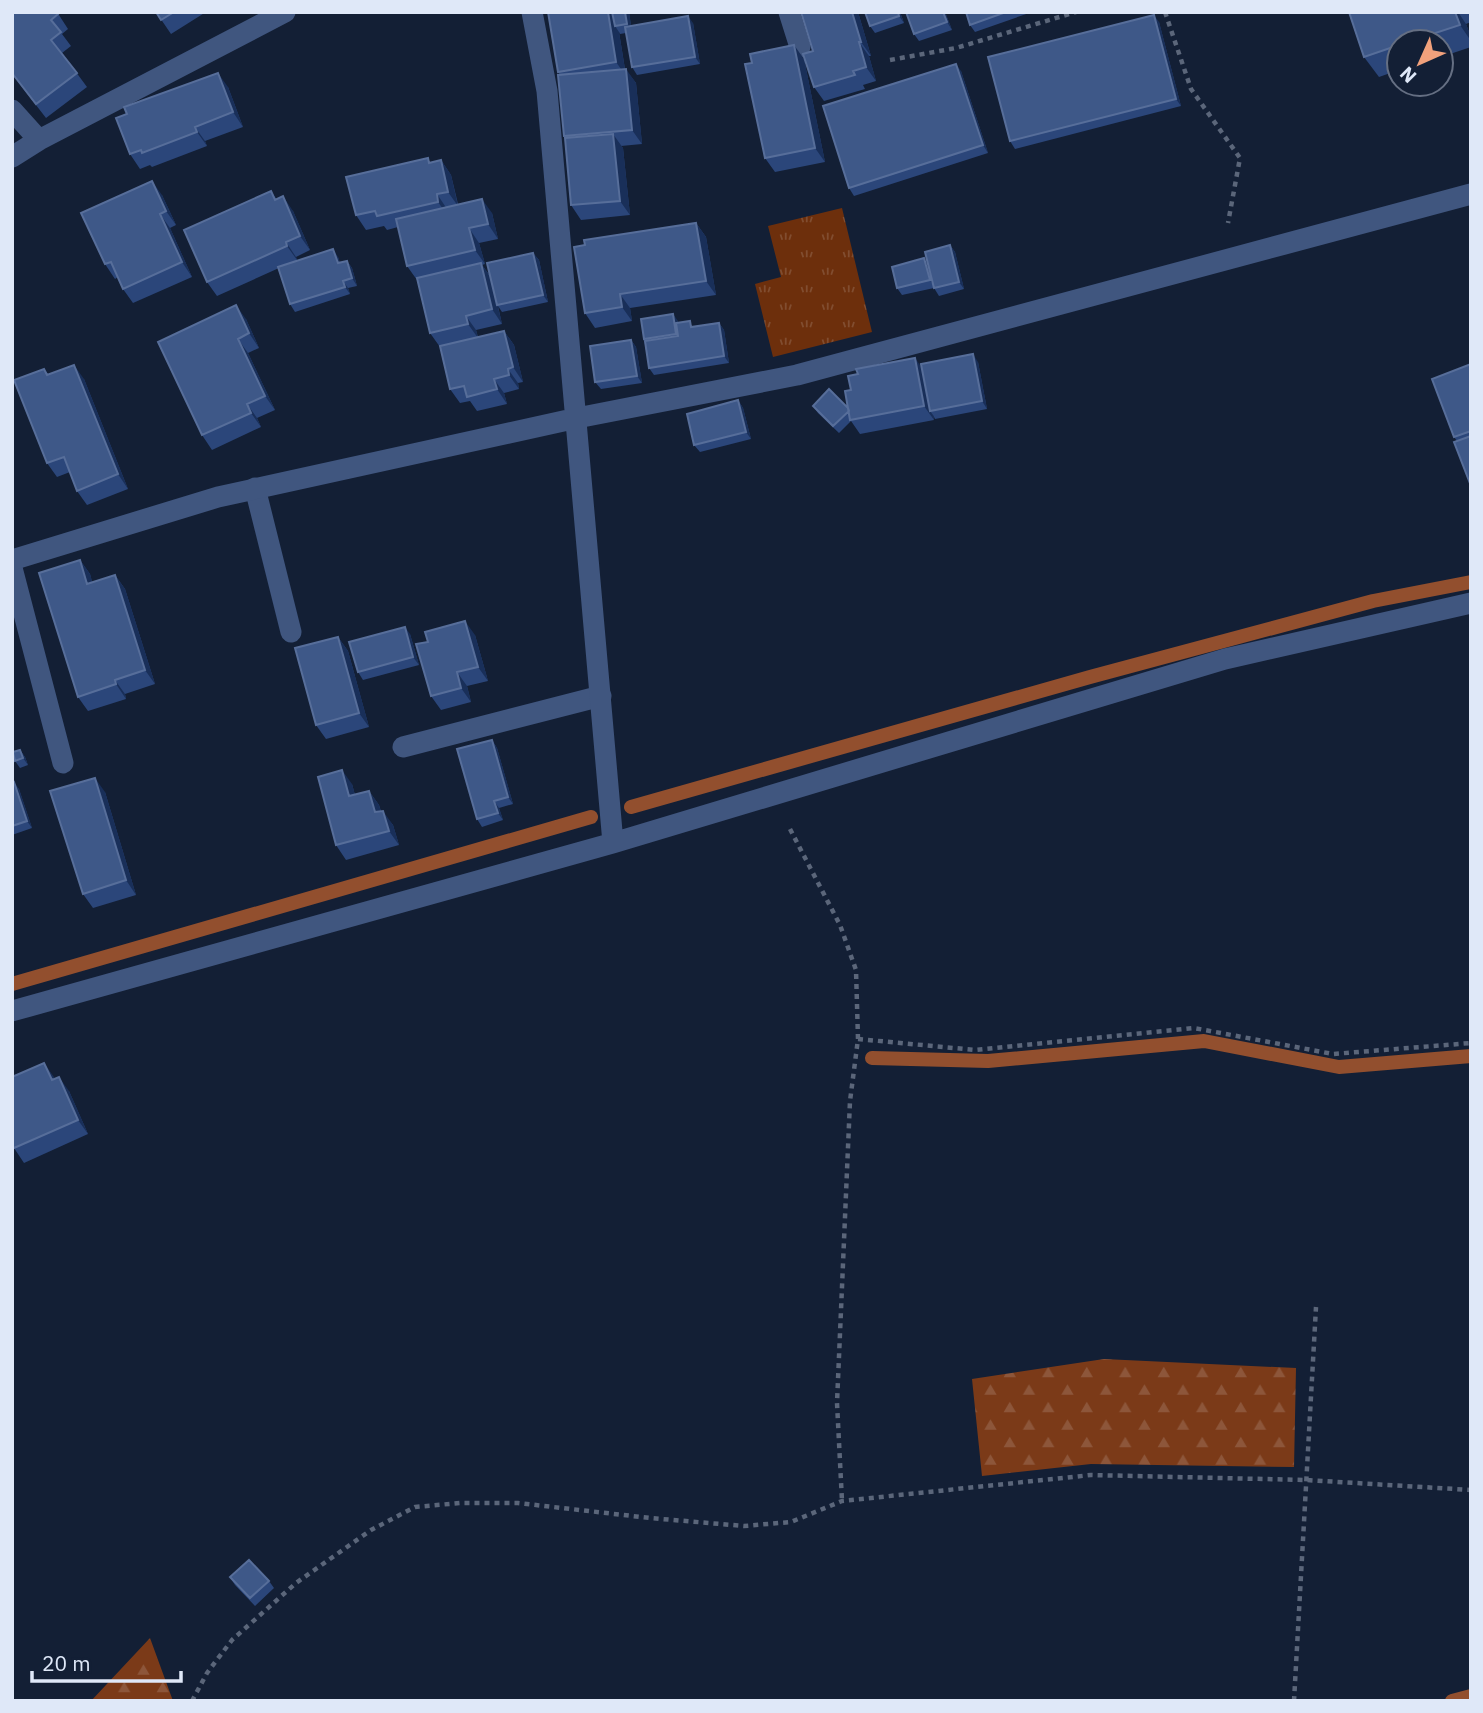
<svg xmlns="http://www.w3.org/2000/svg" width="1483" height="1713" viewBox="0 0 1483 1713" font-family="'IBM Plex Sans',sans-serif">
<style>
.grass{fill:url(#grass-tufts)}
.forest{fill:url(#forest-firs)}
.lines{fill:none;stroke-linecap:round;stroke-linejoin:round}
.stream{stroke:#924f2e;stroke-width:14}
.path{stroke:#5b667a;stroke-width:4.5;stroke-dasharray:5 5;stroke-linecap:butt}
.lane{stroke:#40567f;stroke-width:21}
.street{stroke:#40567f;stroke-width:21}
.wall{fill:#2b467a}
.shaded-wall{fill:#192f59}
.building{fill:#3e5888;stroke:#576e9a;stroke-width:2}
</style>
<defs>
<pattern id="grass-tufts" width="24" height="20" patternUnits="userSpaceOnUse" patternTransform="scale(1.75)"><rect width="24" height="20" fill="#6d2f0c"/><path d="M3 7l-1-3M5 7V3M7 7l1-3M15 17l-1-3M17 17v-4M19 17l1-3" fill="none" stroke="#814d30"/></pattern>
<pattern id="forest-firs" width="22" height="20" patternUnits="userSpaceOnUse" patternTransform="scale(1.75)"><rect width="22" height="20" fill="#7b3a18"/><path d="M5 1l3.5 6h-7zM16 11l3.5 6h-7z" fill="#8d563a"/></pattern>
</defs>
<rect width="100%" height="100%" fill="#131f35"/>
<!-- grass -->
<path class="grass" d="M842,208L872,332L773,357L755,284L781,277L768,226Z"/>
<!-- forest -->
<path class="forest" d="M1104,1359L1296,1368L1294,1467L1091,1464L982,1476L972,1379Z
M150,1638L173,1701H91Z"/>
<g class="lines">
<!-- stream -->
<path class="stream" d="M631,807L1090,677L1373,601L1471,582
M12,984L591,817
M872,1058L988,1061L1204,1041L1339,1067L1471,1056
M1452,1701L1471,1696"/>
<!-- path -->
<path class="path" d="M1165,12L1191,89L1240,158L1228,223
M890,60L956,48L1076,12
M790,829L840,925L856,970L858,1039L850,1101L837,1403L842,1501
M858,1039L975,1050L1194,1028L1333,1054L1471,1043
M192,1701L207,1673L232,1640L296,1583L371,1530L415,1507L460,1503H518L650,1518L744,1526L791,1522L842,1501L1091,1475L1306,1480L1471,1490
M1294,1701L1316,1307"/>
<!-- lane -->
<path class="lane" d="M789,12L800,47
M255,488L291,632
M12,568L63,763
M403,747L601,696"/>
<!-- street -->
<path class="street" d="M532,12L547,91L613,843
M12,110L39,140L12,157
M39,140L285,12
M12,560L218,497L577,418L797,375L1471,194
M12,1011L613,843L1225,659L1471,603"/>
</g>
<!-- wall -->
<path class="wall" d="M12,12H57L68,29L62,34L71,46L62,53L87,87L46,118L12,74Z
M156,12H206L171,34Z
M548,12H629L631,26L693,23L700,64L637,75L632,67L626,33L620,34L619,32L625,69L636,83L642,144L621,146L623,148L630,215L581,220L571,205L565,138L564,136L560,75L558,72Z
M858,12L871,56H869L876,81L863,85L865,89L824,101L814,87L813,51Z
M865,12H900L904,23L875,33L870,26Z
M945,12L952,30L919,41L914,34Z
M966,12H1032L975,32L970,25Z
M1349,12H1471V22L1466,24L1471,37V47L1441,57V42H1399V70L1379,77L1364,57Z
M1159,22L1181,106L1015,149L1010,141Z
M804,59L825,162L775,172L765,158Z
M961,71L988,153L854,196L849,188Z
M228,87L243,127L205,141L207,146L152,167L150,165L140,169L130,154Z
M441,160L451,175L458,204L492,213L498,239L479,243L485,264L482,265L491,277L533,253L539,260L548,302L502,312L498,306L502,324L476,330L478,337L504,331L514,345L523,382L518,383L519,389L504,393L507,404L477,411L470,401L460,403L450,389L440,347L430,333L417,280L407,266L398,227L387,230L384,226L366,230L356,215L431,162Z
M271,191L277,200L293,211L310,250L296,257L297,260L338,257L340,263L347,261L352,268L357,286L348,288L350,294L295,312L290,304L279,268L217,296L207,282Z
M162,195L176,225L170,228L192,277L133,303L123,289L118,277L115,279L105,264Z
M696,223L706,237L716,295L630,308L632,321L595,328L585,313V245Z
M950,245L955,252L964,289L939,296L934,288L902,295L897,288L924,258L928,263Z
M673,314L678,323L694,327L719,323L724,330L729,363L654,375L649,368L644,339Z
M246,319L259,348L248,353L275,410L257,418L261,427L212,450L202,435Z
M631,340L636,347L642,383L601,389L595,382Z
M978,362L987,409L935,419L933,415L934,420L860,434L851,421L839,433L818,413L813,406L848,408L851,390L922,367Z
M1471,364V486L1457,441L1454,437Z
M44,369L49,375L84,379L128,489L87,505L77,491L70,472L57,477L47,463Z
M738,400L743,408L751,439L700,452L694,445Z
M80,560L90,574L92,582L115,575L125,589L155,684L125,694L126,699L88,711L78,697Z
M410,634L419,665L363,680L358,672Z
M475,635L488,681L467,686L471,702L441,710L431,696Z
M338,637L348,651L369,727L326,739L316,725Z
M492,740L497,748L513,804L499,808L503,820L482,827L477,819Z
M20,750L25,757L28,765L20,768L15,761Z
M12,783L19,789L32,828L12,835Z
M352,784L355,795L369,791L379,805L381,811L393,825L399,845L346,860L336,845Z
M105,792L136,895L93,908L83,894Z
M69,1091L88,1134L24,1163L14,1148Z
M230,1577L269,1581L274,1588L255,1606L235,1585Z"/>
<!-- shaded-wall -->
<path class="shaded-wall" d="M608,12H615V26L619,32L626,76L616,62Z
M625,12H629L632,32L627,24Z
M852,12H858L871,56L861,42Z
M898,12H900L904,23L899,16Z
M943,12H945L952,30L947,22Z
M1455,12H1458L1466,24L1471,37V41L1460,25Z
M1154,15L1159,22L1181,106L1176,99Z
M688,16L693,23L700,64L695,57Z
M859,42L869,56L876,81L866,67Z
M794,45L804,59L825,162L815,148Z
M956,64L961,71L988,153L983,145Z
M626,69L636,83L642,144L632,130Z
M218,73L228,87L243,127L233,112Z
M195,127L205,141L207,146L197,132Z
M613,134L623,148L630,215L620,201Z
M441,160L451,175L458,206L448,192Z
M152,181L162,195L176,225L166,211Z
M437,194L447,209L448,216L438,202Z
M283,196L293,211L310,250L300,236Z
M482,199L492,213L498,239L488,224Z
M160,214L170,228L192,277L182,262Z
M696,223L706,237L716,295L706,281Z
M469,228L479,243L485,264L475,250Z
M286,242L296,257L297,260L287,246Z
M950,245L955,252L964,289L959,282Z
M333,249L338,257L343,271L338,263Z
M533,253L539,260L548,302L543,295Z
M924,258L929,265L935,287L930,280Z
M347,261L352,268L357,286L352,278Z
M481,263L491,278L502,324L492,309Z
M343,281L348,288L350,294L345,287Z
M620,294L630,308L632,321L622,307Z
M236,305L246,319L259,348L249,333Z
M673,314L678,321L681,341L676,334Z
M466,316L476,330L478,338L468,324Z
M719,323L724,330L729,363L724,356Z
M504,331L514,345L523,382L513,367Z
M238,339L248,353L275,410L265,396Z
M631,340L636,347L642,383L637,376Z
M973,354L978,362L987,409L982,401Z
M915,358L925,372L930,411L933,415L934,420L924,406Z
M74,365L84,379L128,489L118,474Z
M508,369L518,383L519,389L509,375Z
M494,379L504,393L507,404L497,389Z
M738,400L743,408L751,439L746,432Z
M247,404L257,418L261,427L251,413Z
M80,560L90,574L97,598L87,584Z
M115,575L125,589L155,684L145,670Z
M465,621L475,635L488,681L478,667Z
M405,627L410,634L419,665L413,657Z
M338,637L348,651L369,727L359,713Z
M457,672L467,686L471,702L461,688Z
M115,680L125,694L126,699L116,684Z
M492,740L497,748L513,804L508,797Z
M20,750L25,757L28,765L23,758Z
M342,770L352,784L359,810L349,796Z
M95,778L105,792L136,895L126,880Z
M14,782L19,789L32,828L27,821Z
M369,791L379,805L385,827L375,812Z
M494,801L499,808L503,820L498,813Z
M383,811L393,825L399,845L389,831Z
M44,1063L54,1077L62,1095L52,1080Z
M59,1077L69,1091L88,1134L78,1120Z"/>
<!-- building -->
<path class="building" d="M12,12H57L58,14L51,20L61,32L51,40L77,73L36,104L12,73Z
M156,12H174L161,20Z
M548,12H608L616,62L558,72Z
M612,12H625L627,24L615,26Z
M801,12H852L861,42H859L866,67L853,71L855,75L814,87L803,54L813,51Z
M865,12H898L899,16L870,26Z
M906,12H943L947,22L914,34Z
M966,12H1006L970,25Z
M1349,12H1455L1460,25L1408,42H1399V45L1364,57Z
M1154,15L1176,99L1010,141L988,57Z
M688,16L695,57L632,67L625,27Z
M794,45L815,148L765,158L745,64L752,63L750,54Z
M956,64L983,145L849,188L823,106Z
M626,69L632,130L564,136L558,75Z
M218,73L233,112L195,127L197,132L142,153L141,150L130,154L116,118L127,114L124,107Z
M613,134L620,201L571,205L565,138Z
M428,158L429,163L441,160L448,192L437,194L438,202L377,216L375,211L356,215L346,177Z
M152,181L166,211L160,214L182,262L123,289L111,262L105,264L81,213Z
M271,191L275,200L283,196L300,236L286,242L287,246L207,282L184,230Z
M482,199L488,224L469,228L475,250L407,266L396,219Z
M696,223L706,281L620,294L622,307L585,313L574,247L585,245L584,240Z
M950,245L959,282L934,288L925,252Z
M333,249L338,263L347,261L352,278L343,281L345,287L290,304L278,267Z
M533,253L543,295L497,305L487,263Z
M924,258L930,280L897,288L892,267Z
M481,263L492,309L466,316L468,324L430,333L417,278Z
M236,305L249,333L238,339L265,396L247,404L251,413L202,435L158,342Z
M673,314L676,334L644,339L641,319Z
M690,321L691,327L719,323L724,356L649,368L645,341L678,336L676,323Z
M504,331L513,367L508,369L509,375L494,379L497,389L467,397L464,386L450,389L440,346Z
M631,340L637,376L595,382L590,346Z
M973,354L982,401L930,411L921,364Z
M915,358L924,406L850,420L845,391L851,390L848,376L858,374L856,369Z
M1471,364V431L1454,437L1432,379Z
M74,365L118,474L77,491L64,457L47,463L14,380L44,369L47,375Z
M829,389L848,408L849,411L833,426L813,406Z
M738,400L746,432L694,445L687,414Z
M1471,436V486L1454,442Z
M80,560L87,584L115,575L145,670L115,680L116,684L78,697L39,573Z
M465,621L478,667L457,672L461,688L431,696L416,644L428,642L425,632Z
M405,627L413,657L358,672L349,642Z
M338,637L359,713L316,725L295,648Z
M492,740L508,797L494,801L498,813L477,819L457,749Z
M20,750L23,758L15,761L13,752Z
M342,770L349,796L369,791L375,812L383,811L389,831L336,845L318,777Z
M95,778L126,880L83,894L50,791Z
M14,782L27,821L12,826V783Z
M44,1063L52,1080L59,1077L78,1120L14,1148L12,1146V1077Z
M249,1560L269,1581L250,1598L230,1577Z"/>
<!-- border -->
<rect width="1483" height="1713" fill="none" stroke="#dfe8f8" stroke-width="28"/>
<!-- north arrow -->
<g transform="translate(1420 63) rotate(225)"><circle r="33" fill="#131f35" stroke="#656f83" stroke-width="2"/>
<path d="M0-5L12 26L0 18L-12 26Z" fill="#f1a17c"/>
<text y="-10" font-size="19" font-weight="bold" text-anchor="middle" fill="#dfe8f8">N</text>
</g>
<!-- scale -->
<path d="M32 1671v10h149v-10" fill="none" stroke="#dfe8f8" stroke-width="3.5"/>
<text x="42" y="1671" font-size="21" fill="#dfe8f8" stroke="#131f35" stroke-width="5" paint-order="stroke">20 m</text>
</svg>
